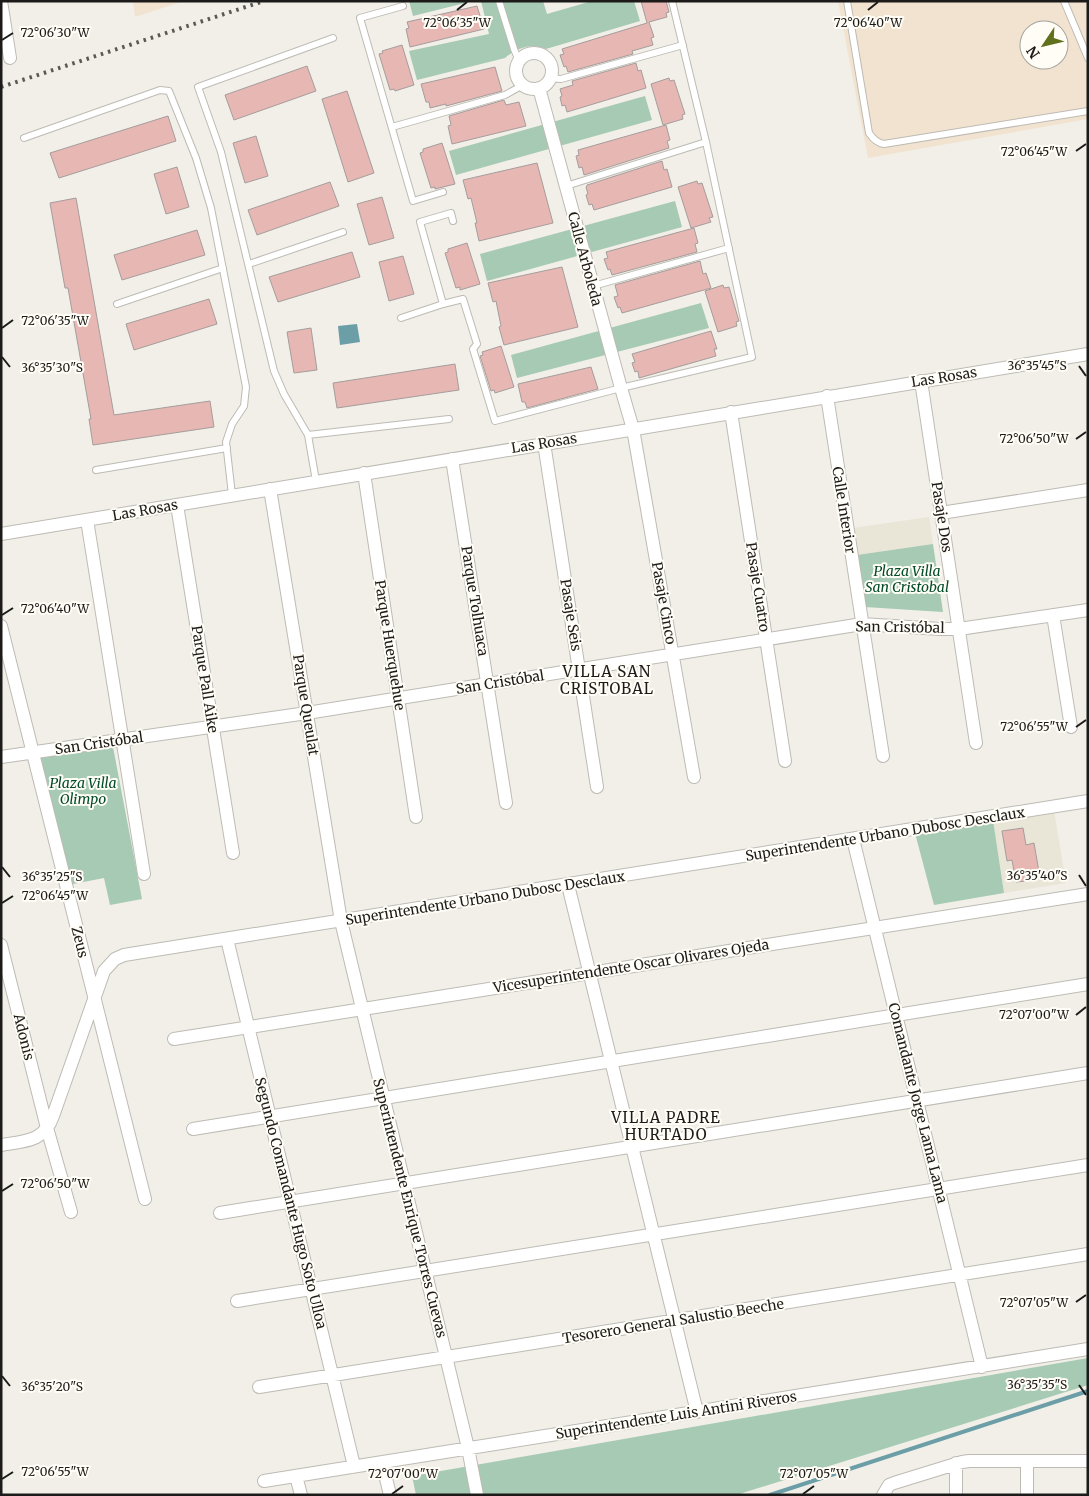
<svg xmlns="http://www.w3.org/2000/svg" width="1089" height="1496" viewBox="0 0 1089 1496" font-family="Merriweather,serif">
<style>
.built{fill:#e9e5d7}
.industrial{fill:#f2e3d0;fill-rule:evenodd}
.green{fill:#a6cab3}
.water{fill:#6b9ea6}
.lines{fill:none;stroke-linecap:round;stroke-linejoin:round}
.stream{stroke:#6b9ea6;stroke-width:4}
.building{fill:#e6b7b3;stroke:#a59d9c}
.service-casing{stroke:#bdbbb4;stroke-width:8}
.minor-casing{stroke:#bdbbb4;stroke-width:14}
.service{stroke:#fff;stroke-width:6}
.minor{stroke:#fff;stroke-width:12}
.rail{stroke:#5a5855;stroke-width:4;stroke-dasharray:2.5 5;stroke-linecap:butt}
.ticks{fill:none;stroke:#1c1b19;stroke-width:2}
.labels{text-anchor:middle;stroke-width:4;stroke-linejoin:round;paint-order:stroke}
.street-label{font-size:14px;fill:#1c1b19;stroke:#fffdf6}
.park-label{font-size:14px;font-style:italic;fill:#014a2a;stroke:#fffdf6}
.neighbourhood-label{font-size:15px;letter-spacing:1px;fill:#1c1b19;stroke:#fffdf6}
.ticks-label{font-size:12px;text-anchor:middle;fill:#1c1b19;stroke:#fffdf6;stroke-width:4;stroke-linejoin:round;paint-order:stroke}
</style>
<rect width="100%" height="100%" fill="#f1efe8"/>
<!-- built -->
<path class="built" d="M929,517L933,544L857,555L853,528Z
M1054,810L1066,883L1004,893L993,820Z"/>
<!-- industrial -->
<path class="industrial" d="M133,1H184L135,17Z
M838,1H1088V119L868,158ZM1029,30H1059V60H1029Z"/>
<!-- green -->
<path class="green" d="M409,1H473L413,16Z
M481,1H543L547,14L592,1H634L640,21L546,49C531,43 518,47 505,58L417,80L409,51L489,34Z
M645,96L652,120L456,175L449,151Z
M675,201L682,227L487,281L480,254Z
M701,303L709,328L517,378L511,355Z
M933,544L943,612L865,607L857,555Z
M113,747L142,899L110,905L104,878L68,885L36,758Z
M993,820L1004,893L934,905L915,833Z
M1088,1358V1385L736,1495H416L412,1476Z"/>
<!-- water -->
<path class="water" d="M357,324L360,342L340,345L338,326Z"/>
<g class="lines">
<!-- stream -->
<path class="stream" d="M770,1495L1088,1391"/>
</g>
<!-- building -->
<path class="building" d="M641,1H666L669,12L666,13L667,17L649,22L654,37L651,38L653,45L632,51L633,54L568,72L566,66L564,67L560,55L564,54L562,49L647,23Z
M477,6L484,29L410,47L406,29L409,28L407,22Z
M402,45L414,85L395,91L394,89L390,90L379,54L383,53L382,51Z
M636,63L638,71L641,70L646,88L567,112L565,105L562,106L560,97L562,96L560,89L573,85L572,81Z
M307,66L316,91L234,120L225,95Z
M495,67L502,91L446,106V104L430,108L429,102H426L421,84Z
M669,78L670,81L674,80L685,114L682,115L683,119L663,125L651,84Z
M347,91L374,173L348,182L322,99Z
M504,100L506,105L519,102L526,126L452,144L448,126L451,125L449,116Z
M168,116L176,141L59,178L50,153Z
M666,125L670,140L667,141L669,148L584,175L582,167L579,168L576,156L579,155L578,150Z
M256,136L268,176L245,183L233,143Z
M442,143L455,184L435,189V187L431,188L420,153L423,152V149Z
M662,161L664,170L667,169L672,187L594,210L592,204L589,205L586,195L588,194L586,187L587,186V185Z
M537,163L553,223L479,241L475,223H477L471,198L468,199L463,180Z
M177,167L189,207L166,214L154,174Z
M697,181L698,184L702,183L713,217L709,218L711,222L691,228L678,187Z
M330,182L339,206L257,235L248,210Z
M382,197L394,238L369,245L357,204Z
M76,198L114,415L210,401L214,427L93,445L89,419H91L68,288H65L50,203Z
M694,228L698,243L695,244L697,252L612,275L610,269L608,270L604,259L608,258L606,252Z
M197,230L205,255L122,280L114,255Z
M467,243L480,284L460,290V287L456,288L445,253L448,252V249Z
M352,252L360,277L278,302L269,277Z
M403,256L414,294L389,301L379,262Z
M700,261L703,274L706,273L711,288L622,313L620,307L618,308L614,297L618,296L615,285Z
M562,267L578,327L504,345L499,327L501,326L496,301L493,302L488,283Z
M723,285L724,288L729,287L739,321L736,322L737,326L718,332L705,291Z
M209,299L217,324L134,350L126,324Z
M311,328L317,370L294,373L287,332Z
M711,331L717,349H714L716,356L639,378L638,371L635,372L632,363L635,362L632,354Z
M501,346L514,387L495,393L494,390L491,391L480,356L483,355L482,352Z
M455,364L459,390L337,408L333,383Z
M591,367L598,389L527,408L525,402H522L518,384Z
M1023,828L1026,845L1034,843L1039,872L1025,874L1026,881L1016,882L1012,860L1007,861L1002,831Z"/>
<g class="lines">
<defs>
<path id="service" d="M499,1L514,49L519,61
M847,1L869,133C873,139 877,143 884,144L1088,111
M1064,1L1088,58
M403,6L360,18L413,201L443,192
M550,78L561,79L683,45
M392,127L505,95L523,85
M24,138L160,90L169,91L196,158L211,208L246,387L244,406L232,424L226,442L232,495
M566,186L706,142L672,1
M453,221L451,213L420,222L443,304L463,299L477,344L473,349L495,421L621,388L752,357L706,142
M249,264L343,232
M593,286L729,248
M117,304L223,268
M401,318L443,304
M308,435L449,419
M96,470L227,448
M316,481L308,435L284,394L274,371L221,152L198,87L333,38"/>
<path id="minor" d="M1,1L10,58
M516 71a18 18 0 1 1 36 0a18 18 0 1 1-36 0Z
M539,88L621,388L633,429L694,777
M921,381L976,743
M827,396L883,756
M731,412L785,761
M544,443L597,787
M452,459L506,803
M364,473L416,817
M270,489L341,921L468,1448L477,1495
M177,505L233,853
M941,513L1088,490
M87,520L144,874
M1,534L1088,354
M1053,615L1071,727
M1,626L145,1199
M1,757L307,713L862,624L940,629H959L1088,610
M853,839L982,1367
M568,885L697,1412
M227,939L354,1466
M1,945L47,1128L71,1212
M174,1039L1088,894
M193,1129L1088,984
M1,1145C25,1141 44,1142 53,1116L104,971L115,959L124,955L1088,801
M220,1213L1088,1073
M237,1301L1088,1165
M259,1387L1088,1254
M1027,1461V1495
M382,1462L390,1495
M956,1463V1495
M296,1476L301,1495
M264,1481L1088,1349
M883,1495L889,1485L894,1483L962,1462L969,1461H1088"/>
</defs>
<!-- service casing -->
<use href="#service" class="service-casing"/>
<!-- minor casing -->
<use href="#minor" class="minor-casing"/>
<!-- service -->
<use href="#service" class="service"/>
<!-- minor -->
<use href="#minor" class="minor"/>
<!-- rail -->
<path class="rail" d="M1,87L264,1"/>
</g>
<!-- ticks -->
<path class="ticks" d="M457,10L467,2M868,10L878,2M2,40L13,33M1076,151L1086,144M2,328L13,320M2,357L10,367M1079,366L1086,376M1076,439L1086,432M2,615L13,608M1076,727L1086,720M2,867L10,877M1079,875L1086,886M2,903L13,896M1076,1015L1086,1007M2,1191L13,1184M1076,1302L1086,1295M2,1376L10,1386M1079,1385L1086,1395M2,1479L13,1472M392,1494L403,1486M803,1494L814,1486"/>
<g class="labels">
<!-- street labels -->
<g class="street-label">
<text transform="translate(585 259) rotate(75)" y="5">Calle Arboleda</text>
<text transform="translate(944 377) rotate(-9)" y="5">Las Rosas</text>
<text transform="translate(544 443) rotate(-9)" y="5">Las Rosas</text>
<text transform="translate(145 510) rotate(-10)" y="5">Las Rosas</text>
<text transform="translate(844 510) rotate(81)" y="5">Calle Interior</text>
<text transform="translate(942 517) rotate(81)" y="5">Pasaje Dos</text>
<text transform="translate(758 587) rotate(81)" y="5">Pasaje Cuatro</text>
<text transform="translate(475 601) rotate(81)" y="5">Parque Tolhuaca</text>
<text transform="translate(664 603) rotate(80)" y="5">Pasaje Cinco</text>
<text transform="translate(571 615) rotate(81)" y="5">Pasaje Seis</text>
<text transform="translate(900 627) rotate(1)" y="5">San Cristóbal</text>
<text transform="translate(390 645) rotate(81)" y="5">Parque Huerquehue</text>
<text transform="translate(205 679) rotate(81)" y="5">Parque Pall Aike</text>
<text transform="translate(500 682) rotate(-9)" y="5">San Cristóbal</text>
<text transform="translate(306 705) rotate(81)" y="5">Parque Queulat</text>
<text transform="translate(99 743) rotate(-8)" y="5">San Cristóbal</text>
<text transform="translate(885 834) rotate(-9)" y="5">Superintendente Urbano Dubosc Desclaux</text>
<text transform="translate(485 898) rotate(-9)" y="5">Superintendente Urbano Dubosc Desclaux</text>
<text transform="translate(80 942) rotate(76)" y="5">Zeus</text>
<text transform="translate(631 966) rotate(-9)" y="5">Vicesuperintendente Oscar Olivares Ojeda</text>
<text transform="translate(24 1037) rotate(76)" y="5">Adonis</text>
<text transform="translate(918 1103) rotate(76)" y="5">Comandante Jorge Lama Lama</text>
<text transform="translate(291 1203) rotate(76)" y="5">Segundo Comandante Hugo Soto Ulloa</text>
<text transform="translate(410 1208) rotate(76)" y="5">Superintendente Enrique Torres Cuevas</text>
<text transform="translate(673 1321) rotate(-9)" y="5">Tesorero General Salustio Beeche</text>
<text transform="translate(676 1415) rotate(-9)" y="5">Superintendente Luis Antini Riveros</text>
</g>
<!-- park labels -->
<g class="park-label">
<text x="907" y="576">Plaza Villa<tspan x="907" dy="16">San Cristobal</tspan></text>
<text x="83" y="788">Plaza Villa<tspan x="83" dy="16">Olimpo</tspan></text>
</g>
<!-- neighbourhood labels -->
<g class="neighbourhood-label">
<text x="607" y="677">VILLA SAN<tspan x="607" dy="17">CRISTOBAL</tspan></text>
<text x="666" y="1123">VILLA PADRE<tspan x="666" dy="17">HURTADO</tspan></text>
</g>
</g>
<g class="ticks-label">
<text x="457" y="27">72°06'35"W</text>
<text x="868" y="27">72°06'40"W</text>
<text x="55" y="37">72°06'30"W</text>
<text x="1034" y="156">72°06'45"W</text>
<text x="55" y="325">72°06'35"W</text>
<text x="1037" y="370">36°35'45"S</text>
<text x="52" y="372">36°35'30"S</text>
<text x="1034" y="443">72°06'50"W</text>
<text x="55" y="613">72°06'40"W</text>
<text x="1034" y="731">72°06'55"W</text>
<text x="1037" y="880">36°35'40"S</text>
<text x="52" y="881">36°35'25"S</text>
<text x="55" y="900">72°06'45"W</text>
<text x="1034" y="1019">72°07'00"W</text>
<text x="55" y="1188">72°06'50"W</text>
<text x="1034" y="1307">72°07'05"W</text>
<text x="1037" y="1389">36°35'35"S</text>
<text x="52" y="1391">36°35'20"S</text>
<text x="55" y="1476">72°06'55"W</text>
<text x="403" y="1478">72°07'00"W</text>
<text x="814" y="1478">72°07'05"W</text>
</g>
<!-- border -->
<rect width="1089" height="1496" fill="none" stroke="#1c1b19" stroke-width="5"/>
<!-- north arrow -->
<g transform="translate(1044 45) rotate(235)"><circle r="24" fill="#fffdf6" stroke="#a4a39e"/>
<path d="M0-4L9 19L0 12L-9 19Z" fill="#61701c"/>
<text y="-8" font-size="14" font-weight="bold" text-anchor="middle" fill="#1c1b19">N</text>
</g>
</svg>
